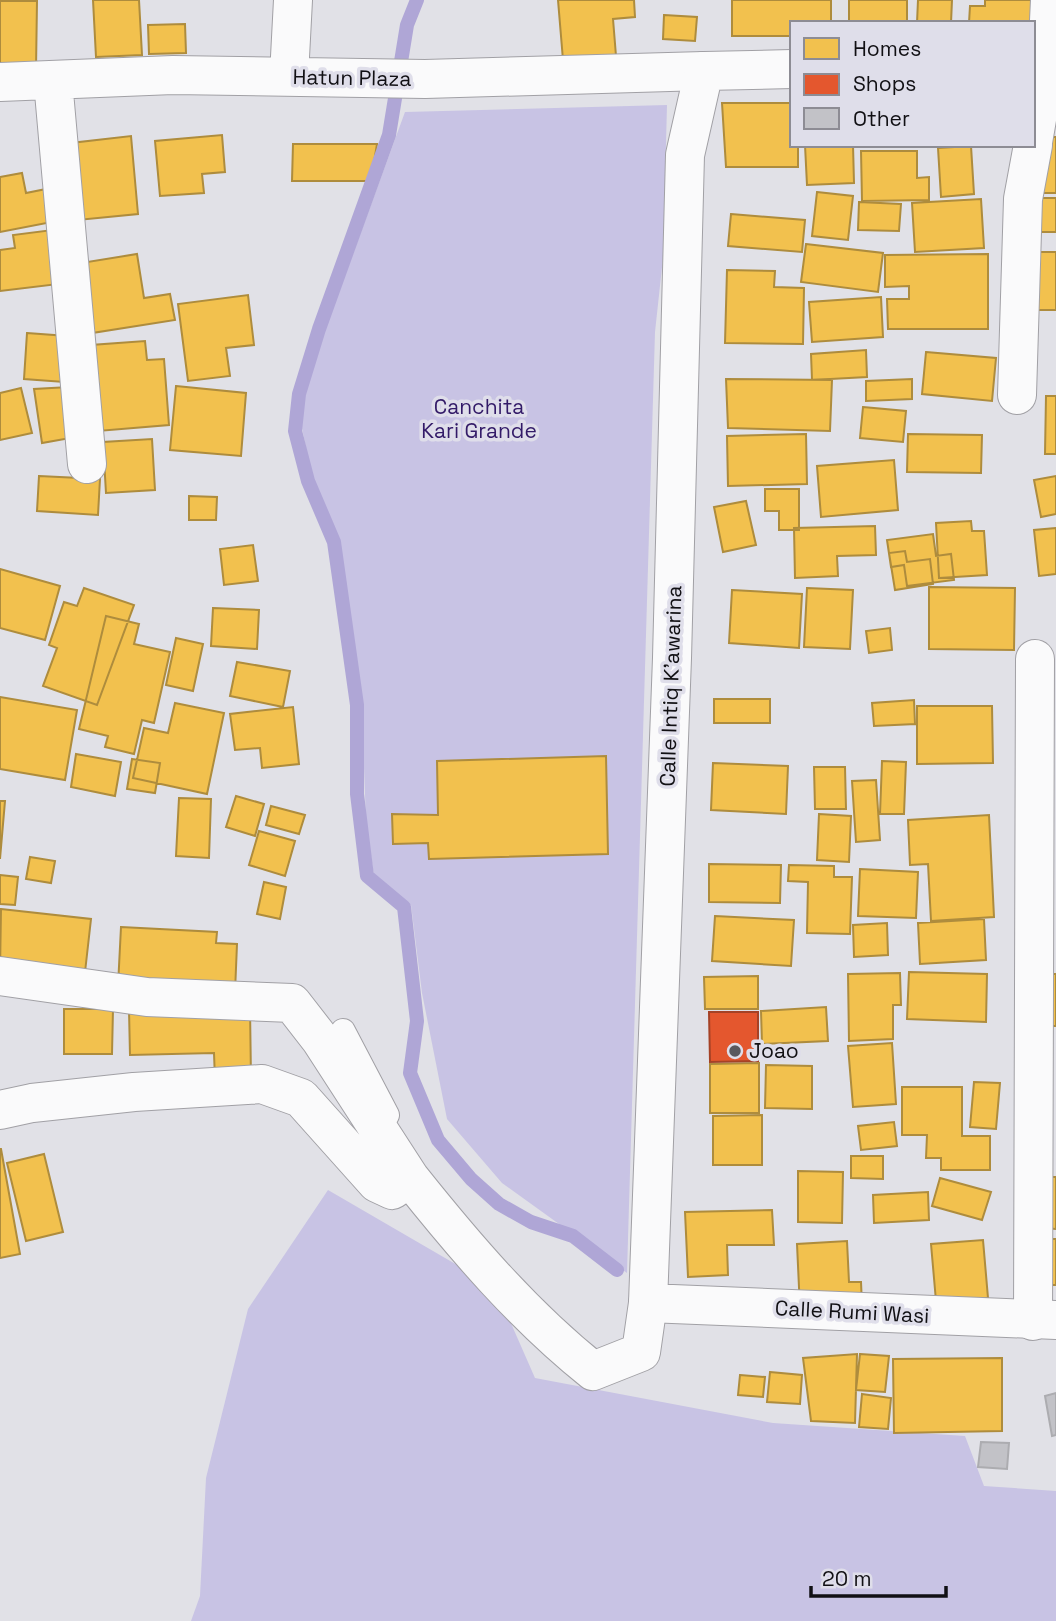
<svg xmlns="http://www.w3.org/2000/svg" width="1056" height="1621" viewBox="0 0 1056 1621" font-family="'Space Grotesk',sans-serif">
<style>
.green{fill:#c8c3e4}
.homes{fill:#f2c14e;stroke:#ae8c3d;stroke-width:2}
.shops{fill:#e4572e;stroke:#a54226;stroke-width:2}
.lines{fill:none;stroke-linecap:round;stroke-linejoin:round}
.stream{stroke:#afa6d6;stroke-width:14}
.building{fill:#c2c2c7;stroke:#acacb0;stroke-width:2}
.service-casing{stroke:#a1a0a5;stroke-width:26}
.minor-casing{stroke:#a1a0a5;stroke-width:40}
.tertiary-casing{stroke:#a1a0a5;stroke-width:40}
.service{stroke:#fafafb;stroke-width:24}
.minor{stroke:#fafafb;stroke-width:38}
.tertiary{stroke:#fafafb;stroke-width:38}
.poi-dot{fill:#5a595e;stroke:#dfdeea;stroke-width:2.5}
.labels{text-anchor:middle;stroke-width:7;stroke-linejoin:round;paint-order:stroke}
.street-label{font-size:21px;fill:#111014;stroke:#dfdeea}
.park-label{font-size:21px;fill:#331b68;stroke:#dfdeea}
.poi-label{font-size:21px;fill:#111014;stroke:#dfdeea;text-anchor:start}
</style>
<rect width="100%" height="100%" fill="#e1e1e7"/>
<!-- green -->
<path class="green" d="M667,105L663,258L655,332L627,1273L502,1183L447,1119L422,993L411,905L375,884L366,820L362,716L336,545L314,486L299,414L310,371L405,112Z
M328,1190L495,1287L535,1378L773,1423L965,1436L984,1486L1056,1491V1621H191L200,1596L206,1478L248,1309Z"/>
<!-- homes -->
<path class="homes" d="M93,0H139L142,55L96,57Z
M558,0H634L635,17L613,19L616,56L563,60Z
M732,0H831V23H792V36H732Z
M849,0H907V23H849Z
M918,0H952L951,23H917Z
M985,0H1042L1033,23H969L970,6H985Z
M0,1H37L36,69L0,68Z
M664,15L697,17L695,41L663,39Z
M185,24L186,53L149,54L148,25Z
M722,103H792V145H798V167H726Z
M222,135L225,172L202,174L204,193L160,196L155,141Z
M131,136L138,214L78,220L71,143Z
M1044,137H1056V193H1043Z
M293,144H377L371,181H292Z
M805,145H853L854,183L807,185Z
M971,146L974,194L941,197L938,148Z
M861,151H917V178L929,177V200L862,201Z
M22,173L26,193L51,188L57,221L0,232V177Z
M817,192L853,196L848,240L812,236Z
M1035,198H1056V232H1035Z
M981,199L984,248L915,252L912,203Z
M859,202L901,204L899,231L858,230Z
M731,214L805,220L802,252L728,246Z
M60,229L67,283L0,291V250L15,248L13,235Z
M806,244L883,253L878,292L801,282Z
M1028,252H1056V310H1029Z
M137,254L144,298L170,294L175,320L92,333L81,263Z
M988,254V329H888L887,299H909V286L885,287V255Z
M727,270L775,271L774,287L804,288L803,344L725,343Z
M248,295L254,345L226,348L230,376L188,381L178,304Z
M881,297L883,337L812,342L809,302Z
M27,333L67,336L64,382L24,379Z
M145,341L147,360L164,359L169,425L98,431L91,345Z
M866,350L867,377L812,380L811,354Z
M926,352L996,358L992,401L922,394Z
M726,379L832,380L830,431L728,428Z
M912,379V399L866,401V381Z
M176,386L246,393L241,456L170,450Z
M69,387L76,437L42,443L34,389Z
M21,388L32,433L0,440V393Z
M1046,396H1056V454H1045Z
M863,407L906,411L903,442L860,438Z
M806,434L807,484L728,486L727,436Z
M908,434L982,435L981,473L907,472Z
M152,439L155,490L106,493L103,442Z
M894,460L898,510L821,517L817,466Z
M39,476L100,479L98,515L37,511Z
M1056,476V514L1041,517L1034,480Z
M765,489H799V530H779V511H765Z
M189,496L217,497L216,520H189Z
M746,501L756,545L723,552L714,507Z
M971,521L972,531H984L987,575L939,578L936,523Z
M875,526L876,555L837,556L838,576L795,578L794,528Z
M1056,528V574L1039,576L1034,530Z
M933,534L936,556L951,554L954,580L907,586L904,565L891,567L887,540Z
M253,545L258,581L224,585L220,549Z
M905,551L907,562L930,559L933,584L895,590L889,553Z
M0,569L60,586L45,640L0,628Z
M929,587L1015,588L1014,650L929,649Z
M84,588L134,605L97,705L43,686L57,648L49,645L64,602L77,606Z
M807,588L853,590L850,649L804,647Z
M732,590L802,594L799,648L729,643Z
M213,608L259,610L257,649L211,646Z
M106,616L139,624L134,644L170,652L154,723L142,720L134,754L105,747L108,736L79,729Z
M890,628L892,650L869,653L866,631Z
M176,638L203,644L193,691L166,685Z
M237,662L290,671L283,707L230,696Z
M0,697L77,710L65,780L0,769Z
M714,699H770V723H714Z
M914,700L915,724L874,726L872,703Z
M175,703L224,713L207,794L133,778L144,728L168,733Z
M917,706H992L993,763L917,764Z
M293,707L299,764L262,768L260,748L235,750L230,714Z
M76,754L121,762L115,796L71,787Z
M606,756L608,854L429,859L428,843L393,844L392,814L438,815L437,761Z
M132,759L160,763L155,793L127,789Z
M882,761L906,762L904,814H880Z
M713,763L788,766L786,814L711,810Z
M814,767H845L846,809H815Z
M876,780L880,840L856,842L852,781Z
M236,796L264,804L255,836L226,827Z
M179,798L211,799L209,858L176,856Z
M0,801H5L0,859Z
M271,806L305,815L299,834L266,825Z
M819,814L851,816L849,862L817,860Z
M989,815L994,917L931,921L928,864L910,865L908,820Z
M259,831L295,841L285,876L249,865Z
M30,857L55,861L51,883L26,879Z
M709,864L781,865L780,903L709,902Z
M789,865L834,866V877H852L850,934L807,933L808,882L788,881Z
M860,869L918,872L916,918L858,916Z
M0,875L18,877L15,905L0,904Z
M264,882L286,887L280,919L257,914Z
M1,909L91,919L84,981L0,972Z
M715,916L794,920L791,966L712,961Z
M984,919L986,960L920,964L918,923Z
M887,923L888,955L854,957L853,925Z
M121,927L217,932L216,943L237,944L235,992L118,986Z
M909,972L987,974L986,1022L907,1019Z
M900,973L901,1005H893V1039L849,1041L848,974Z
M1050,974H1056V1026H1052Z
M758,976V1009H705L704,977Z
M826,1007L828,1041L762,1044L761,1011Z
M250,1008L251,1079L215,1080L214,1053L130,1055L129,1010Z
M64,1009H113L112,1054H64Z
M892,1043L896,1104L853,1107L848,1046Z
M759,1063V1113H710V1064Z
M766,1065L812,1066V1109L765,1108Z
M974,1082L1000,1083L996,1129L970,1127Z
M902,1087H962V1136H990V1170H941V1158H926L927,1135H902Z
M762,1115V1165H713V1116Z
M894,1122L897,1146L861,1150L858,1126Z
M1,1149L20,1254L0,1258V1149Z
M44,1154L63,1232L26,1241L7,1163Z
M851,1156H883V1179L851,1178Z
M798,1171L843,1172L842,1223L798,1222Z
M1045,1177H1056V1229L1044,1228Z
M940,1178L991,1192L982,1220L932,1206Z
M928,1192L929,1220L874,1223L873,1195Z
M772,1210L774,1245H727L728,1275L688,1277L685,1212Z
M1052,1239H1056V1285H1050Z
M983,1240L988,1298L936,1301L931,1244Z
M847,1241L849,1282H861L862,1305L800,1309L797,1244Z
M857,1354L855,1423L811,1421L803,1358Z
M860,1354L889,1356L885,1392L856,1390Z
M1002,1358V1431L894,1433L893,1359Z
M770,1372L802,1375L800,1404L767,1402Z
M740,1375L765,1377L763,1397L738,1395Z
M862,1394L891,1398L888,1429L859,1427Z"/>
<!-- shops -->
<path class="shops" d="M709,1012H758V1061L710,1062Z"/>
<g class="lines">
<!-- stream -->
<path class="stream" d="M417,0L407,25L389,135L319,329L299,394L295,431L308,481L334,542L357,705V794L367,876L404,907L417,1021L410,1073L438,1140L471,1179L499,1204L531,1222L573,1236L617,1270"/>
</g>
<!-- building -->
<path class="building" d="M1056,1393V1435L1052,1436L1045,1396Z
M981,1442L1009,1443L1007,1469L978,1467Z"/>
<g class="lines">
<defs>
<path id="service" d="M343,1031L387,1115"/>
<path id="minor" d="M289,76L293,0
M53,81L87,464
M0,82L173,75L425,79L704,71
M1033,142L1047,62L1050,0
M1017,395L1023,199L1033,145
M0,976L147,997L292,1003L320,1039L410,1178L392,1190L377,1183L301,1098L262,1084L134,1092L32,1103L0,1110
M410,1178C465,1247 524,1316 593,1371L641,1352L648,1303
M1033,1321L1035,659"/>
<path id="tertiary" d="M1033,62H1056
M792,69L704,71L685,155L672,658L648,1303L1056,1320"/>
</defs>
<!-- service casing -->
<use href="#service" class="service-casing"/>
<!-- minor casing -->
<use href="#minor" class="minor-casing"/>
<!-- tertiary casing -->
<use href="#tertiary" class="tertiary-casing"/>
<!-- service -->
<use href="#service" class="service"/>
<!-- minor -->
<use href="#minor" class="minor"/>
<!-- tertiary -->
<use href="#tertiary" class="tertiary"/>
</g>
<!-- markers -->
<circle class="poi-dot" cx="735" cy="1051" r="7"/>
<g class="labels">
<!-- street labels -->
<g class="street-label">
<text transform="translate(352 78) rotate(1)" y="7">Hatun Plaza</text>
<text transform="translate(671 686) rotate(-88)" y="7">Calle Intiq K'awarina</text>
<text transform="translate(852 1312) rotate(3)" y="7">Calle Rumi Wasi</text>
</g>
<!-- park labels -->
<g class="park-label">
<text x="479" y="414">Canchita<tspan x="479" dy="24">Kari Grande</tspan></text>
</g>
<!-- poi labels -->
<g class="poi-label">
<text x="749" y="1058">Joao</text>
</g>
</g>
<!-- legend -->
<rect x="790" y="21" width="245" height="126" fill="#dfdeea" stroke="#8d8c94" stroke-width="2"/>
<rect x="804" y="38" width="35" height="21" fill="#f2c14e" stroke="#8d8c94" stroke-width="2"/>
<text x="853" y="56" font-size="21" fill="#111014">Homes</text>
<rect x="804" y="74" width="35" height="21" fill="#e4572e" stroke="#8d8c94" stroke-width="2"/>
<text x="853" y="91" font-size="21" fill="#111014">Shops</text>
<rect x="804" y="108" width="35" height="21" fill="#c2c2c7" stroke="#8d8c94" stroke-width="2"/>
<text x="853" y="126" font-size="21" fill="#111014">Other</text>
<!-- scale -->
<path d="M811 1586v10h135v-10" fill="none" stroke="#111014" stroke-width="3.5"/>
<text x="822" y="1586" font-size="21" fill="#111014" stroke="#dfdeea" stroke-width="5" paint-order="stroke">20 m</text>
</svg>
